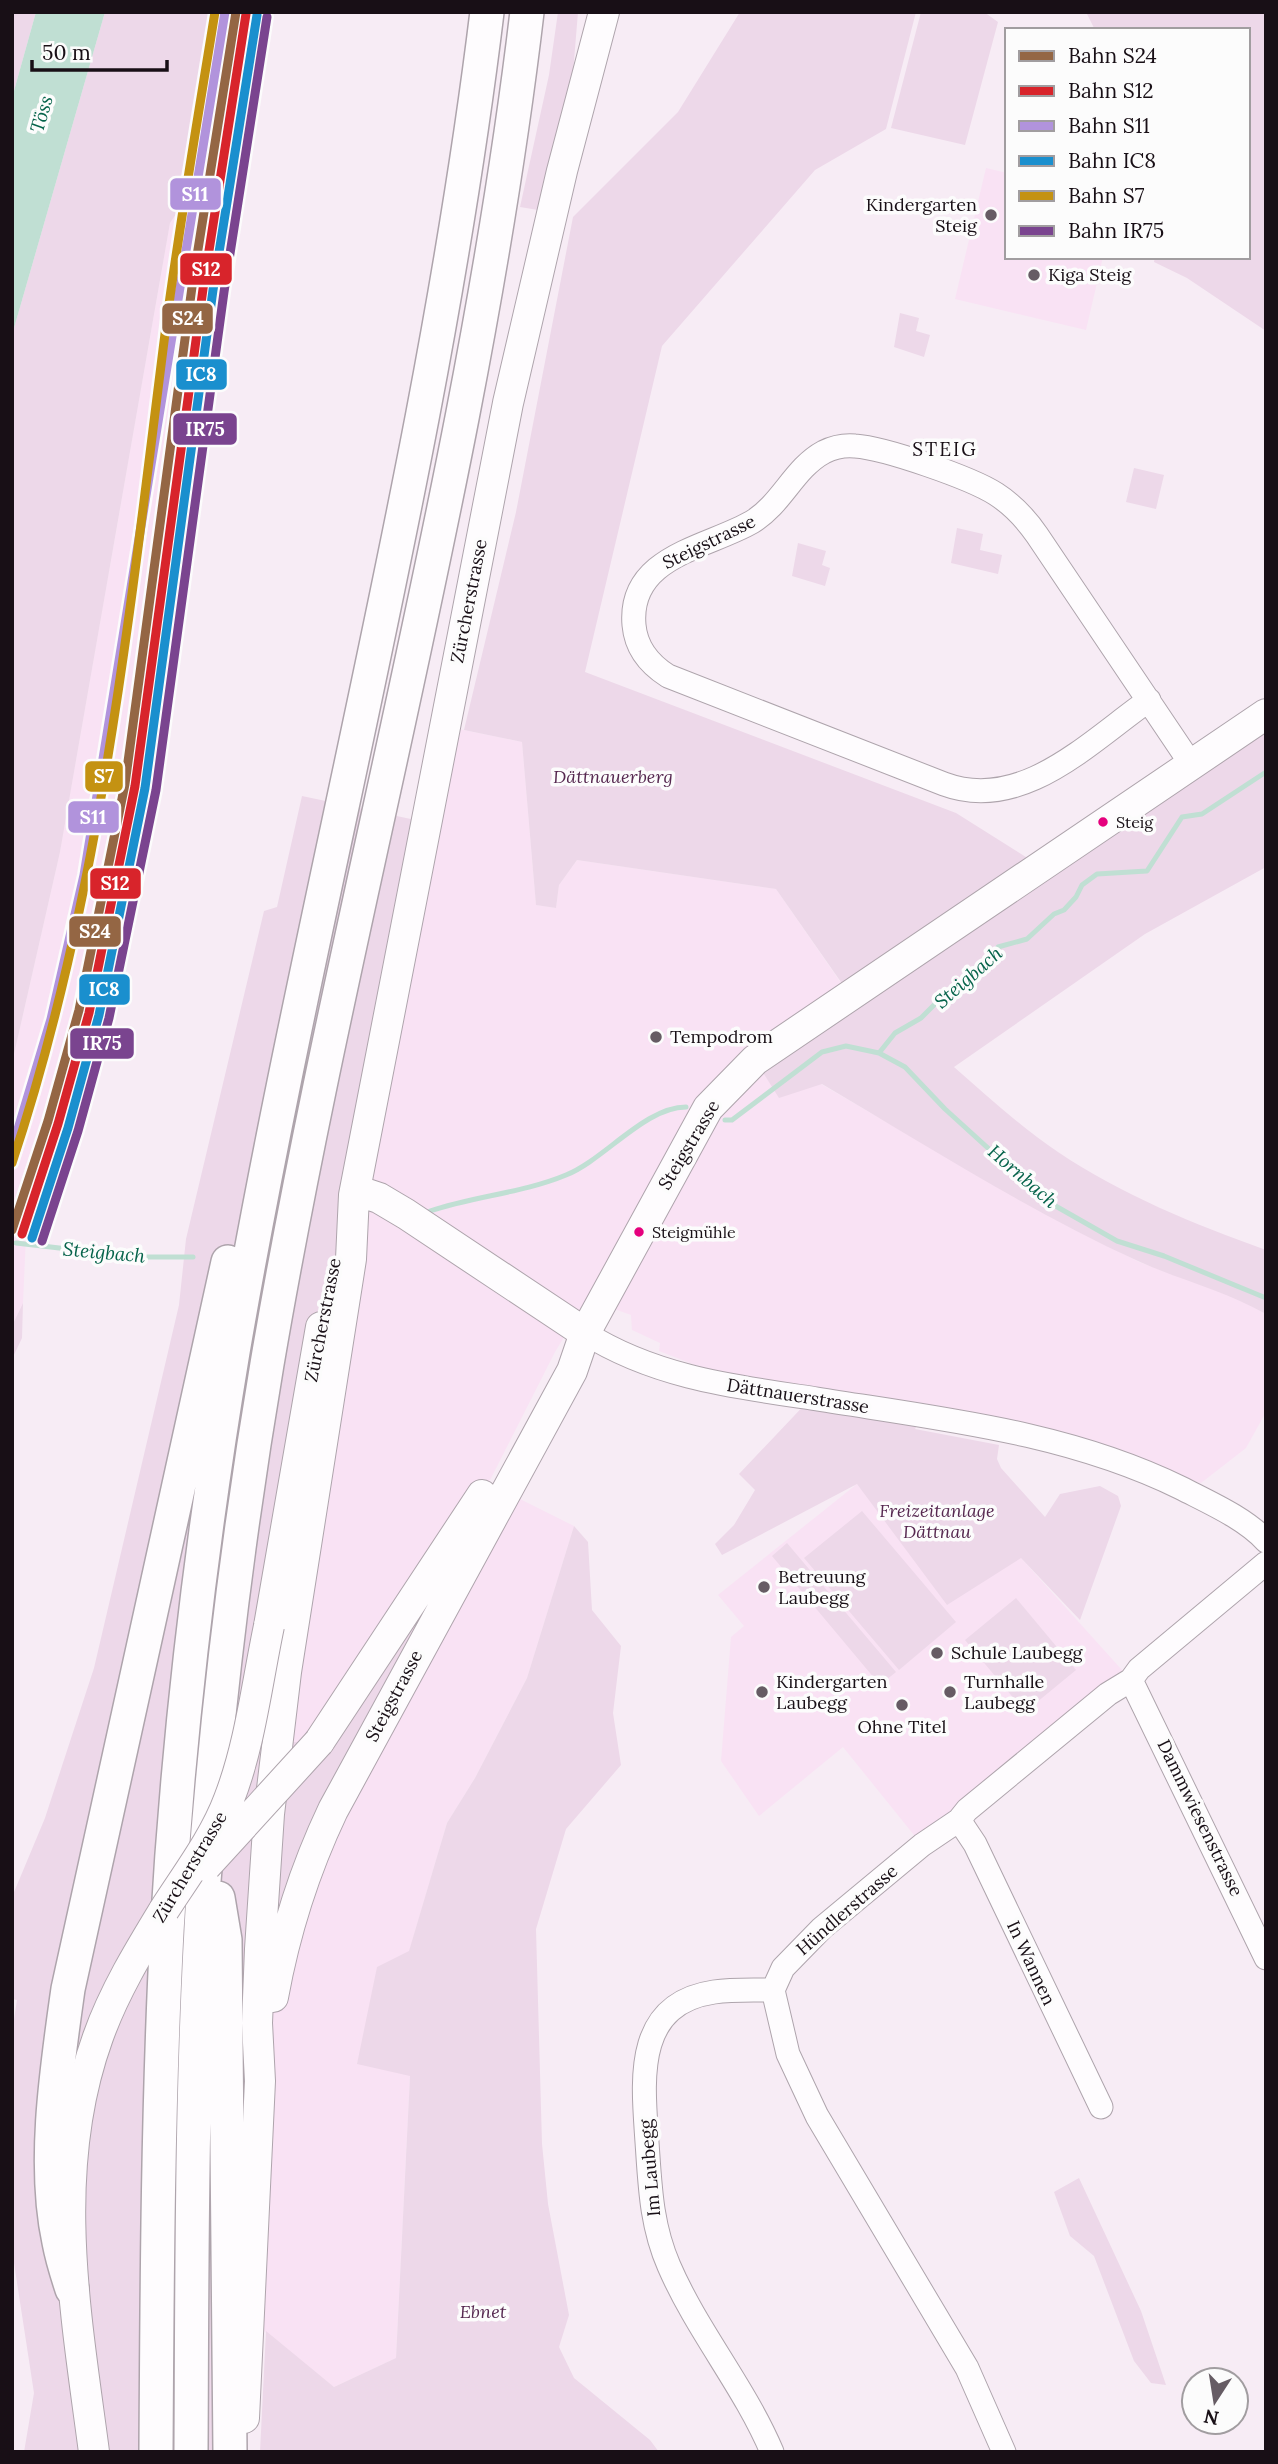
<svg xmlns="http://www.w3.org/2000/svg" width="1278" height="2464" viewBox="0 0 1278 2464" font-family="Lora,serif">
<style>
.built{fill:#f9e2f4}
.green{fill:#edd8e9}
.water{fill:#c0dfd3}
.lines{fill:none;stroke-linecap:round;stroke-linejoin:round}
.stream{stroke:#c0dfd3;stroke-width:5}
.minor-casing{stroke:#aea4ac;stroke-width:25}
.major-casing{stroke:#aea4ac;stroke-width:32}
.highway-casing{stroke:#aea4ac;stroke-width:36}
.minor{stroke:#fefcfe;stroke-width:23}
.major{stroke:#fefcfe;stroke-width:30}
.highway{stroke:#fefcfe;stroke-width:33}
.major-bridge-casing{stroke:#aea4ac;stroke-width:32;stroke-linecap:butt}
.major-bridge{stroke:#fefcfe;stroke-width:30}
.rail-1-casing{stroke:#fcfcfc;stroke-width:14}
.rail-2-casing{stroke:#fcfcfc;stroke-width:14}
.rail-3-casing{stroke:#fcfcfc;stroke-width:14}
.rail-4-casing{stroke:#fcfcfc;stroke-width:14}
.rail-5-casing{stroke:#fcfcfc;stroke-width:14}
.rail-6-casing{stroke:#fcfcfc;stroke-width:14}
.rail-1{stroke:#946644;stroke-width:9}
.rail-2{stroke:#d8242b;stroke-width:9}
.rail-3{stroke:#b193dc;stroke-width:9}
.rail-4{stroke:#1a8fce;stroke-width:9}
.rail-5{stroke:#c49212;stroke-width:9}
.rail-6{stroke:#7a448f;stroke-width:9}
.poi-dot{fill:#665c64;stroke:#fcfcfc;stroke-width:2.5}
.bus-dot{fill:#e5007d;stroke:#fcfcfc;stroke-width:2.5}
.labels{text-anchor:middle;stroke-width:7;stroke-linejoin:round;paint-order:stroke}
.bus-label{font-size:16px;fill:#180f16;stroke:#fcfcfc;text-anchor:start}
.poi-label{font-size:18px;fill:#180f16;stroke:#fcfcfc;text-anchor:start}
.street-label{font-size:18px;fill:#180f16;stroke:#fcfcfc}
.park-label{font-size:18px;font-style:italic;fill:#562850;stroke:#fcfcfc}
.water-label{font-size:19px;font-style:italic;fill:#05634a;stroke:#fcfcfc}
.neighbourhood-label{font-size:19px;letter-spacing:2px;fill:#180f16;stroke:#fcfcfc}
.line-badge{stroke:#fcfcfc;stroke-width:2.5}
.badge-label{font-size:19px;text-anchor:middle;font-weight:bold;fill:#fff}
</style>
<rect width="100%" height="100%" fill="#f7ecf5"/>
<!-- built -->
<path class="built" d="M213,12H255L206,312L158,705L79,1070L26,1235L23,1303L12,1326V1063L60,852L170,223L183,204Z
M986,168L1007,173V257H1103L1086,330L955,299Z
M444,726L522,742L536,905L556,908L559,885L577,860L776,889L850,996L821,1084L1029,1205L1139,1262L1240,1299L1266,1314V1412L1246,1448L1201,1483L1066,1444L716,1373L659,1351L660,1343L632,1330L631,1315L587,1299L555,1352L483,1494L319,1742H277Z
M857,1484L874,1505L1021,1558L1131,1680L922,1845L843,1747L759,1816L721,1761L731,1637L744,1626L718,1595Z
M504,1491L574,1526L527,1678L475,1778L447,1823L409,1952L357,2063L410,2075L396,2358L334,2387L249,2319L260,2081L285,1936Z"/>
<!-- green -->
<path class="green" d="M12,12H36L12,98Z
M105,12H213L183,204L170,223L60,852L12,1063V335Z
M558,12H578L573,73L538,210L520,207L549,75Z
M740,12H916L886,129L815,170L662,346L585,672L956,813L1040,866L1266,714V867L1145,934L954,1067C988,1097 1021,1127 1058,1152C1122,1195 1194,1224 1266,1250V1314C1225,1291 1180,1280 1138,1261C1028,1211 926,1145 822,1084L779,1098L755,1060L850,995L776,889L577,860L559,885L556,908L536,905L522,742L464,730L516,512L573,217L678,112Z
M921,12H984L998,22L965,145L891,128Z
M1086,12H1266V331L1187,278L1154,262L1155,257H1248V30H1095Z
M900,313L919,318L916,331L930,335L924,357L894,347Z
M1134,468L1164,475L1156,509L1126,502Z
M957,528L983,534L980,550L1002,555L998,574L951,563Z
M798,543L826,551L822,565L830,568L825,586L792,576Z
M302,796L425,822L277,1742H319L483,1494L333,1810L272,2000L243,2452H24L34,2393L12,2250V2032L17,2000L12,1999V1897L45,1818L94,1668L179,1305L186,1239L264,911L277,907Z
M23,1303L22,1338L12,1359V1326Z
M811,1398L922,1416L915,1429L999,1445L997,1459L1001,1468L1045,1517L1060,1494L1100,1486L1118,1496L1121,1506L1080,1620L1021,1558L947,1605L857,1484L722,1555L715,1544L734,1525L755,1490L739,1474Z
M862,1511L956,1622L899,1670L804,1558Z
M574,1526L588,1542L592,1610L621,1646L613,1713L621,1765L566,1829L536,1929L542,2144L548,2204L569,2315L559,2347L574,2378L650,2440L659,2452H260L266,2331L334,2387L396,2358L410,2076L357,2064L377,1967L409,1951L447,1823L475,1778L527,1678Z
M787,1543L896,1672L880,1685L772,1556Z
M1016,1598L1076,1670L1025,1712L965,1640Z
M1079,2178L1141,2311L1166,2385L1151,2383L1134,2361L1094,2256L1070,2236L1054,2192Z"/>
<!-- water -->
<path class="water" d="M36,12H105L12,335V98Z"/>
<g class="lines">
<!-- stream -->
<path class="stream" d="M879,1053L895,1033L921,1018L950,989L985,967L998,947L1027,939L1054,914L1064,910L1076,897L1082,885L1097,874L1147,871L1182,817L1202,814L1266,772
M725,1120H732L822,1052L846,1046L879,1053L905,1067L945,1109L1045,1200L1117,1241L1164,1256L1266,1298
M430,1211C474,1196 523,1193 566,1175C604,1160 645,1107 686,1107
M16,1243L137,1257H193"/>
<defs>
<path id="minor" d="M1149,700C1089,742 1022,813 944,784L668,676C649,664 636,648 634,625C628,556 707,548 752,522C782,504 794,468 824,452C834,447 844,445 855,446C885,448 971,478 996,494C1013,505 1026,519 1037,535L1191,764
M585,1333C656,1378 737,1387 817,1399C941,1419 1067,1432 1181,1488C1208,1502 1245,1518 1266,1541
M1131,1680L1266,1958
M959,1820L975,1844L1101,2107
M772,2452C744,2386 697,2331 669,2266C651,2225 650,2185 647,2142C643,2081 633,2004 714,1992C733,1989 753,1990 773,1990
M1004,2452L967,2368L817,2116L788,2054L773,1990L783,1968L822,1928L922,1845L959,1820L967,1810L1108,1694L1131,1680L1139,1669L1266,1563"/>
<path id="major" d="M355,1190L379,1198L406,1214L585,1333
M269,1626L321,1327
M319,1742L482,1495
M273,1997C285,1931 304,1871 333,1810L572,1371L585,1333L708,1108L755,1060L1266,714
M244,2418L260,2081L257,2023L260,1949L269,1814L286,1672L351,1259L354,1195L508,403L562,171L604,12
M94,2452C76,2315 49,2172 98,2037C114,1992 139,1951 164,1910"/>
<path id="highway" d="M218,1898L225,1940L230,2452
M72,2289C67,2274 62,2258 59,2242C42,2164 57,2067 68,1989L228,1262
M156,2452C157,2278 158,2104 167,1931C178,1737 201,1544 233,1352C310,904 432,464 487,12
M191,2452C192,2262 191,2071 204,1881C217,1708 238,1535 267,1364C344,912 473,469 527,12"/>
</defs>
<!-- minor casing -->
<use href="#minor" class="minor-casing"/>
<!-- major casing -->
<use href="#major" class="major-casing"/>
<!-- highway casing -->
<use href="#highway" class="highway-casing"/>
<!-- minor -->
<use href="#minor" class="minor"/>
<!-- major -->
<use href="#major" class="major"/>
<!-- highway -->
<use href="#highway" class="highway"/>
<defs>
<path id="major-bridge" d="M206,1866L319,1742
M164,1910C187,1874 214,1839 229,1799C250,1745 257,1683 269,1626"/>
</defs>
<!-- major-bridge casing -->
<use href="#major-bridge" class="major-bridge-casing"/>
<!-- major-bridge -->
<use href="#major-bridge" class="major-bridge"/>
<defs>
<path id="rail-1" d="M12,1230L48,1121L79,1010L125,784L192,287L236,12"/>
<path id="rail-2" d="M22,1234L58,1124L89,1013L135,786L203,289L246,14"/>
<path id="rail-3" d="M12,1149L51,1019L84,875L225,12"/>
<path id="rail-4" d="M32,1238L68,1128L99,1015L145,788L213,290L257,15"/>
<path id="rail-5" d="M12,1163C102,893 130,607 166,326C180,221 198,117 215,12"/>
<path id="rail-6" d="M42,1241L78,1131L109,1018L156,790L224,292L267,17"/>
</defs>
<!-- rail-1 casing -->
<use href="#rail-1" class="rail-1-casing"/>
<!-- rail-2 casing -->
<use href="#rail-2" class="rail-2-casing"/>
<!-- rail-3 casing -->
<use href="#rail-3" class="rail-3-casing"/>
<!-- rail-4 casing -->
<use href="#rail-4" class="rail-4-casing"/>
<!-- rail-5 casing -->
<use href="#rail-5" class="rail-5-casing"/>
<!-- rail-6 casing -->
<use href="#rail-6" class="rail-6-casing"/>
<!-- rail-1 -->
<use href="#rail-1" class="rail-1"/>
<!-- rail-2 -->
<use href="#rail-2" class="rail-2"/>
<!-- rail-3 -->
<use href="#rail-3" class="rail-3"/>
<!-- rail-4 -->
<use href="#rail-4" class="rail-4"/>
<!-- rail-5 -->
<use href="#rail-5" class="rail-5"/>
<!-- rail-6 -->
<use href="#rail-6" class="rail-6"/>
</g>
<!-- markers -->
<g class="poi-dot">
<circle cx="991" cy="215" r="7"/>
<circle cx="1034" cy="275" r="7"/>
<circle cx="656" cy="1037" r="7"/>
<circle cx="764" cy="1587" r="7"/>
<circle cx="937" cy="1653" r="7"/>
<circle cx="762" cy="1692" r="7"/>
<circle cx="950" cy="1692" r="7"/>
<circle cx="902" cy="1705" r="7"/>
</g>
<g class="bus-dot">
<circle cx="1103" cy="822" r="6"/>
<circle cx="639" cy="1232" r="6"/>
</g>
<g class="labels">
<!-- bus labels -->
<g class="bus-label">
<text x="1116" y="828">Steig</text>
<text x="652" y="1238">Steigmühle</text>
</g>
<!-- poi labels -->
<g class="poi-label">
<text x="977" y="211" text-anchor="end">Kindergarten<tspan x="977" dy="21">Steig</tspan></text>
<text x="1048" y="281">Kiga Steig</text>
<text x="670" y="1043">Tempodrom</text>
<text x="778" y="1583">Betreuung<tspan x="778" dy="21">Laubegg</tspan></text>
<text x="951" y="1659">Schule Laubegg</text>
<text x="776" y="1688">Kindergarten<tspan x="776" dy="21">Laubegg</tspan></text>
<text x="964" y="1688">Turnhalle<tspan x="964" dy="21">Laubegg</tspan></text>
<text x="902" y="1733" text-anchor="middle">Ohne Titel</text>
</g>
<!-- street labels -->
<g class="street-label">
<text transform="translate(709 542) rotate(-26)" y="6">Steigstrasse</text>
<text transform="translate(469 601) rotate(-79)" y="6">Zürcherstrasse</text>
<text transform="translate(689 1145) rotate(-59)" y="6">Steigstrasse</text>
<text transform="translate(323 1320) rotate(-79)" y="6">Zürcherstrasse</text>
<text transform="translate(798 1396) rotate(9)" y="6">Dättnauerstrasse</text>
<text transform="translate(394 1696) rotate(-62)" y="6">Steigstrasse</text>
<text transform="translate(1200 1818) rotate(64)" y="6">Dammwiesenstrasse</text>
<text transform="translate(190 1867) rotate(-59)" y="6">Zürcherstrasse</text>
<text transform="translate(847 1910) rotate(-41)" y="6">Hündlerstrasse</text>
<text transform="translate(1031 1963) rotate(65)" y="6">In Wannen</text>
<text transform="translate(650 2168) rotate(-95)" y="6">Im Laubegg</text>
</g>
<!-- park labels -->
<g class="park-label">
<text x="613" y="783">Dättnauerberg</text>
<text x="937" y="1517">Freizeitanlage<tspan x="937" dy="21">Dättnau</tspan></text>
<text x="483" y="2318">Ebnet</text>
</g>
<!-- water labels -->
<g class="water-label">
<text transform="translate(41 114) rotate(-74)" y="7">Töss</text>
<text transform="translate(968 977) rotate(-41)" y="7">Steigbach</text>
<text transform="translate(1023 1176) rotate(41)" y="7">Hornbach</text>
<text transform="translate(104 1252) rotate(5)" y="7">Steigbach</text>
</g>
<!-- neighbourhood labels -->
<g class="neighbourhood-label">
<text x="945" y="456">STEIG</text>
</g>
</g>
<g class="line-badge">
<rect x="169" y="177" width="53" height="34" rx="7" fill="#b193dc"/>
<rect x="179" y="252" width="54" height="34" rx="7" fill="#d8242b"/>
<rect x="161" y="302" width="53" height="33" rx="7" fill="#946644"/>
<rect x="175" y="358" width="53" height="33" rx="7" fill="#1a8fce"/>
<rect x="172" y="412" width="66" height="34" rx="7" fill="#7a448f"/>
<rect x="84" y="760" width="40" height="33" rx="7" fill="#c49212"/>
<rect x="67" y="800" width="53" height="34" rx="7" fill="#b193dc"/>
<rect x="89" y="867" width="53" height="33" rx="7" fill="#d8242b"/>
<rect x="68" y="915" width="54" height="33" rx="7" fill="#946644"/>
<rect x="78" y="973" width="53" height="33" rx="7" fill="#1a8fce"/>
<rect x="69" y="1027" width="66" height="33" rx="7" fill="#7a448f"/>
</g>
<g class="badge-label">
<text x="195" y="201">S11</text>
<text x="206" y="276">S12</text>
<text x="188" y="325">S24</text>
<text x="201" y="381">IC8</text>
<text x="205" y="436">IR75</text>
<text x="104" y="783">S7</text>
<text x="93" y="824">S11</text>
<text x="115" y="890">S12</text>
<text x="95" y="938">S24</text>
<text x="104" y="996">IC8</text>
<text x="102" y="1050">IR75</text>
</g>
<!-- border -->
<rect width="1278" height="2464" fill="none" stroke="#180f16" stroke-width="28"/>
<!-- legend -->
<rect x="1005" y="28" width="245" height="231" fill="#fcfcfc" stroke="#a19da0" stroke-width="2"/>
<rect x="1019" y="51" width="35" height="10" fill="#946644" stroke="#a19da0" stroke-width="2"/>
<text x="1068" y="63" font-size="21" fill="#180f16">Bahn S24</text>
<rect x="1019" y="86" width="35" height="10" fill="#d8242b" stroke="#a19da0" stroke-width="2"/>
<text x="1068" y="98" font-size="21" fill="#180f16">Bahn S12</text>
<rect x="1019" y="121" width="35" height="10" fill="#b193dc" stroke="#a19da0" stroke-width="2"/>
<text x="1068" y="133" font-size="21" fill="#180f16">Bahn S11</text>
<rect x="1019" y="156" width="35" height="10" fill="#1a8fce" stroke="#a19da0" stroke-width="2"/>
<text x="1068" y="168" font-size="21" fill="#180f16">Bahn IC8</text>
<rect x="1019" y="191" width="35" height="10" fill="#c49212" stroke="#a19da0" stroke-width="2"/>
<text x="1068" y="203" font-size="21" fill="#180f16">Bahn S7</text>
<rect x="1019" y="226" width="35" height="10" fill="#7a448f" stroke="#a19da0" stroke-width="2"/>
<text x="1068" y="238" font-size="21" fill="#180f16">Bahn IR75</text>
<!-- north arrow -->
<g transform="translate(1215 2401) rotate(192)"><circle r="33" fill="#fcfcfc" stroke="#a19da0" stroke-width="2"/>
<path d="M0-5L12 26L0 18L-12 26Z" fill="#665c64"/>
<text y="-10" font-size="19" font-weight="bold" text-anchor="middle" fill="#180f16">N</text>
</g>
<!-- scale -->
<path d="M32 60v10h135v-10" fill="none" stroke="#180f16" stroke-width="3.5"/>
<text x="42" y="60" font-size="21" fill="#180f16" stroke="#fcfcfc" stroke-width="5" paint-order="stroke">50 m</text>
</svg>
